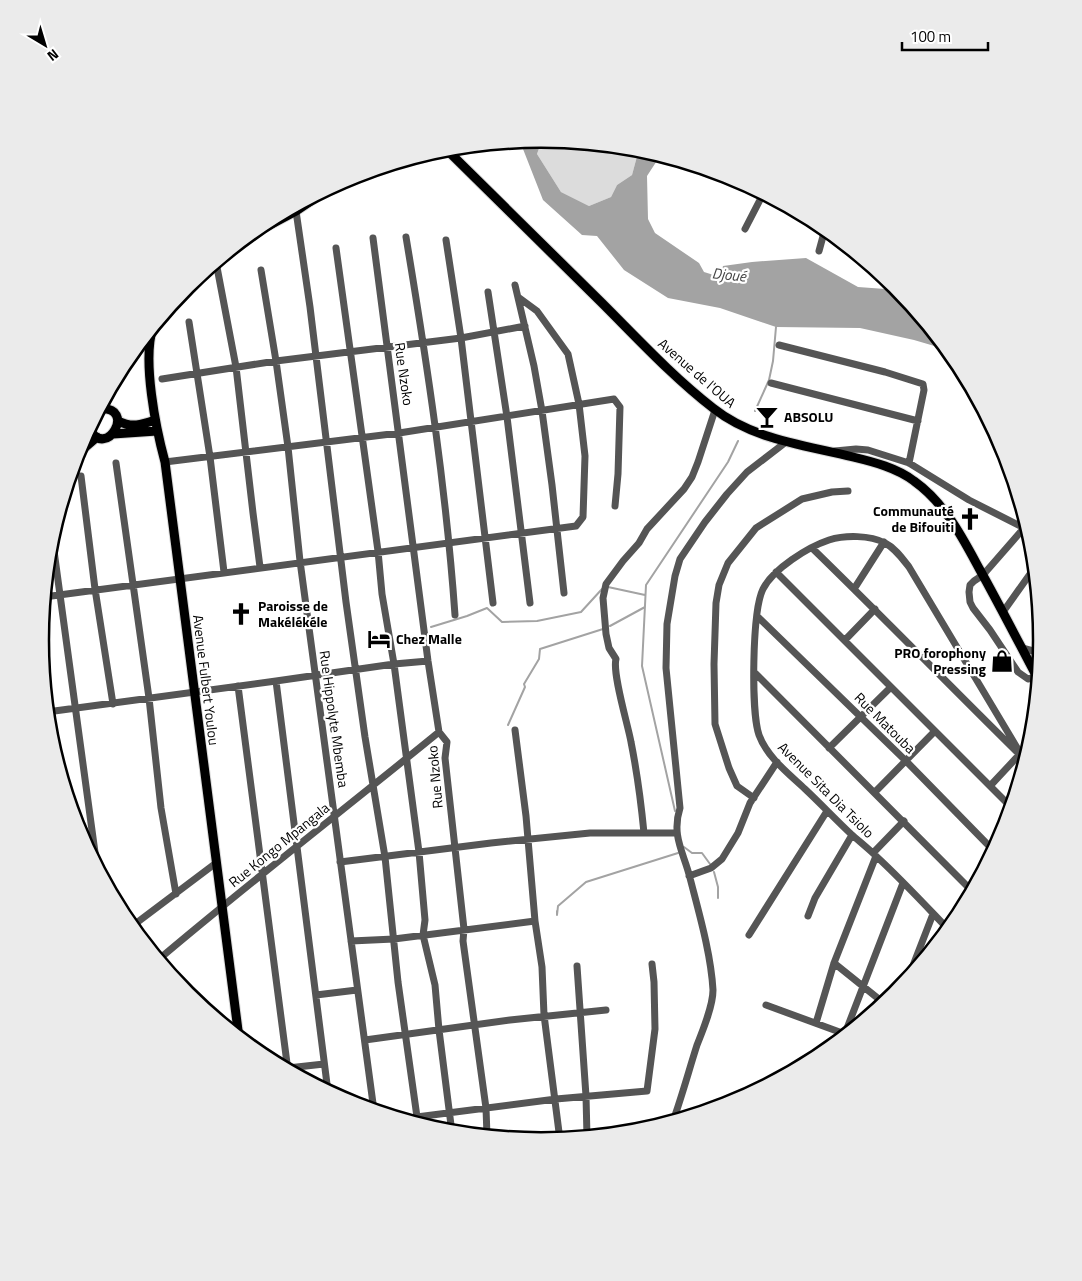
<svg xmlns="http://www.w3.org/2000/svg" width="1082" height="1281" viewBox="0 0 1082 1281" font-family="'Titillium Web',sans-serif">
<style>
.green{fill:#dcdcdc}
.water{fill:#a3a3a3}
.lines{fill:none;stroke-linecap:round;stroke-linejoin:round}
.stream{stroke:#a3a3a3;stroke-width:2}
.major-casing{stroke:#dbdbdb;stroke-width:11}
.minor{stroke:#555;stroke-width:7}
.major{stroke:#000;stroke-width:9}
.labels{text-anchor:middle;stroke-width:4.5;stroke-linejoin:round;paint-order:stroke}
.street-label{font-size:14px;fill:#000;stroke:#fff}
.poi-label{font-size:14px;font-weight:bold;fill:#000;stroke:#fff;text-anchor:start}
.water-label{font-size:15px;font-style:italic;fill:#444;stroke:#fff}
.rim{fill:none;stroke:#000;stroke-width:2.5}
</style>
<rect width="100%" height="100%" fill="#fff"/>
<!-- green -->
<path class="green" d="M542,140L639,149L632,175L617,185L611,197L589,206L561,192L537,154Z"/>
<!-- water -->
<path class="water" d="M542,140L537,154L561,192L589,206L611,197L617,185L632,175L639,149L660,156L647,176L648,219L655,233L699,263L704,272L720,277L723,266L752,262L806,258L858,287L899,290L948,350L914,340L860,328L776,327L720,308L668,298L624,270L597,236L582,235L543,200L523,149L514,143Z"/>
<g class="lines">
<!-- stream -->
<path class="stream" d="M755,411L769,380L773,361L776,327
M608,587L645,595
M610,626L645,607
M431,627L467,616L487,608L502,622L537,621L581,612L602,589
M508,725L525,687L524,684L539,659L540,649L603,629
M675,811L642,666L646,585L728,462L738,441
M684,847L692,853H702L710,864
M714,872L718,887V898
M557,911V915L558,906L586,882L678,853"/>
<defs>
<path id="major" d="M446,149C498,201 550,252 602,303C638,339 673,377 713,408C753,440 806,445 853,457C874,462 897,468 914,481C945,503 962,537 980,570C1000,606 1019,643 1038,679
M247,237L296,211L327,190
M153,327C142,360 156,429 165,462L239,1038
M118,421C132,428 141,425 155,420
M89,428C106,462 138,405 99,409
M113,434L157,431
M76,455L97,437"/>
</defs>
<!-- major casing -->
<use href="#major" class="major-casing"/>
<!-- minor -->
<path class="minor" d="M296,211L310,307L346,602L365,737L385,857L398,982L418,1124
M745,229L763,194
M406,237C427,363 446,488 455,615
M373,238L428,661L439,732L447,742L445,758L464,929L463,941L486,1108L487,1136
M446,240L461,338L493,603
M336,248L378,551L382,594L394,664L419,852L425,920L423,935L435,985L439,1030L452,1133
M819,251L825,229
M216,262L236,367L253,513L260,567
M261,270L276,361L288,447L300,561L374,1111
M515,285L534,366L542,411L552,485L564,593
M488,292L507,417L530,603
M189,322L210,457L224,572
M779,345L885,372L923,384L924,390L909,463
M162,379L276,361L461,338L525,326
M771,383L918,421
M835,451L856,449L868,450L909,463L969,500L1028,530
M165,462L399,433L614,399L620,407L618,474L615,506
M116,463L149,698L161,808L176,894
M81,476L95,589L113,704
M1024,528L983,575L974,581L970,585L969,592L970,602L973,608L990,630L1018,672L1028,679L1037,677
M52,536L97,867
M812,548C882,616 950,686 1019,754
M776,572L1011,807
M854,589L884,542
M44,597L576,526L583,517L585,456L579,404L568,354L537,311L518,297
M1003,612L1035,567
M757,616L906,761L994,851
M845,640L875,609
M1022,648L1041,653
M1029,663L1040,666
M754,672L972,891
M276,681L328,1092
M238,686L288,1071
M47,712L276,681L394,664L428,661
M515,730L526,816L535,921L542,967L544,1015L560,1140
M829,748L891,687
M990,786L1019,755
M875,792L934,732
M754,798L737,786L729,768L715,724L714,664L716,603L719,585L728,563L756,528L802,499L832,492L848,491
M644,833C641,802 637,772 631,742C628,725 612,673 616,659L609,648L606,634L603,598L606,584L623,561L639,543L647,529L684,489L692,477L698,462L715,410
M873,853L904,821
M340,862L491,843L590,833H677
M689,876L711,868L722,859L738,833L750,803L777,762
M808,916L815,898L852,835
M131,927L216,863
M949,930C925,905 902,880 877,857C869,849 860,842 851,834C836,820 821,804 805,789C789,774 767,757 759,735C751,712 752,611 763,589C773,569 808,547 829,540C845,535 870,535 885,543C895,548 902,558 909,567L1025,761
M749,935L827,811
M351,941L394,939L535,921
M158,960C250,882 346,808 439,732
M834,963L885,1004
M577,966L586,1096L587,1137
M907,981L933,914
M316,995L357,990
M766,1005L845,1034
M816,1023L834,963L876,856
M844,1036L903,883
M365,1040L510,1020L606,1010
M288,1068L324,1064
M401,1119L556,1099L647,1091L655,1029L654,982L652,964
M673,1121C682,1096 689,1070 697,1045C703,1030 713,1006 713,990C711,954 699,913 690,878C684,853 671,836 680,808L666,668L667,624L675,576L680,559L705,522L727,494L747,472L786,442"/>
<!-- major -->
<use href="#major" class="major"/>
</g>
<!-- icons -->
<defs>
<symbol id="bar-bare" viewBox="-9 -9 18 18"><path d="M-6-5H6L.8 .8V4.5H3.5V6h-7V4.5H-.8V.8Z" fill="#000" stroke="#fff" stroke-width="2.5" paint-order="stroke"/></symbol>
<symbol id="church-bare" viewBox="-9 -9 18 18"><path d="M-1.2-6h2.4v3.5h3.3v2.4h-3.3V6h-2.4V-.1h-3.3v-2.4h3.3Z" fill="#000" stroke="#fff" stroke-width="2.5" paint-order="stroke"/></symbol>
<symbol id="hotel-bare" viewBox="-9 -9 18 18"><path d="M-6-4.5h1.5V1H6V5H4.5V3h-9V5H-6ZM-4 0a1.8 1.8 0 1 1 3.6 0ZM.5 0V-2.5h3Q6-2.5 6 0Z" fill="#000" stroke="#fff" stroke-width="2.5" paint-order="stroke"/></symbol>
<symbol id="shop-bare" viewBox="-9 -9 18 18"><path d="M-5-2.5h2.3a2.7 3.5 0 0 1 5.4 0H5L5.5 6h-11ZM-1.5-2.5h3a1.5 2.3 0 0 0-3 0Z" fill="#000" stroke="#fff" stroke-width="2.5" paint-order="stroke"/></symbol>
</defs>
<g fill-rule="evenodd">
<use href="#bar-bare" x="751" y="401" width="32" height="32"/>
<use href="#church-bare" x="954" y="503" width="32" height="32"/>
<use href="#church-bare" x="225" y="598" width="32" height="32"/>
<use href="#hotel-bare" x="363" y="623" width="32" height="32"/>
<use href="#shop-bare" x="986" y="645" width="32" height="32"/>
</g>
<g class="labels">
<!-- street labels -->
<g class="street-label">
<text transform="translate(697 373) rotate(41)" y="5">Avenue de l'OUA</text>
<text transform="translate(404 374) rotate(82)" y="5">Rue Nzoko</text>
<text transform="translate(206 680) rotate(83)" y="5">Avenue Fulbert Youlou</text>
<text transform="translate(334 719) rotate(82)" y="5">Rue Hippolyte Mbemba</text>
<text transform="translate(885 723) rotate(45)" y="5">Rue Matouba</text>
<text transform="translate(435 777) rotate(-95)" y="5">Rue Nzoko</text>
<text transform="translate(826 790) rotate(45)" y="5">Avenue Sita Dia Tsiolo</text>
<text transform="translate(279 845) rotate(-39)" y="5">Rue Kongo Mpangala</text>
</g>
<!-- poi labels -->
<g class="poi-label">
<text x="784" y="422">ABSOLU</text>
<text x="954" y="516" text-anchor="end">Communauté<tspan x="954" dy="16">de Bifouiti</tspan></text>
<text x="258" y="611">Paroisse de<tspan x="258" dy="16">Makélékéle</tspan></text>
<text x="396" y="644">Chez Malle</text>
<text x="986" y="658" text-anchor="end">PRO forophony<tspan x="986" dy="16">Pressing</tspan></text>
</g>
<!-- water labels -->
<g class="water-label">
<text transform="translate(729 275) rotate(6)" y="5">Djoué</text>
</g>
</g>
<!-- crop -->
<path d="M0 0H1082V1281H0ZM49 640a492 492 0 1 1 984 0a492 492 0 1 1-984 0Z" fill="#ebebeb" fill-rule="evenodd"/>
<path class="rim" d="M49 640a492 492 0 1 1 984 0a492 492 0 1 1-984 0Z"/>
<!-- north arrow -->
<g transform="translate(45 45) rotate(142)" stroke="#ffffff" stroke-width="4" paint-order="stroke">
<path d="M0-4L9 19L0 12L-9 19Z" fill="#000000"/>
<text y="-8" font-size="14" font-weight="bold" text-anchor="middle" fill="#000000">N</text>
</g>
<!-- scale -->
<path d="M902 42v8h86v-8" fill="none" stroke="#000000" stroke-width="2.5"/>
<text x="910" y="42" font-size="15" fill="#000000" stroke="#ffffff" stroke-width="4" paint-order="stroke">100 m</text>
</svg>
